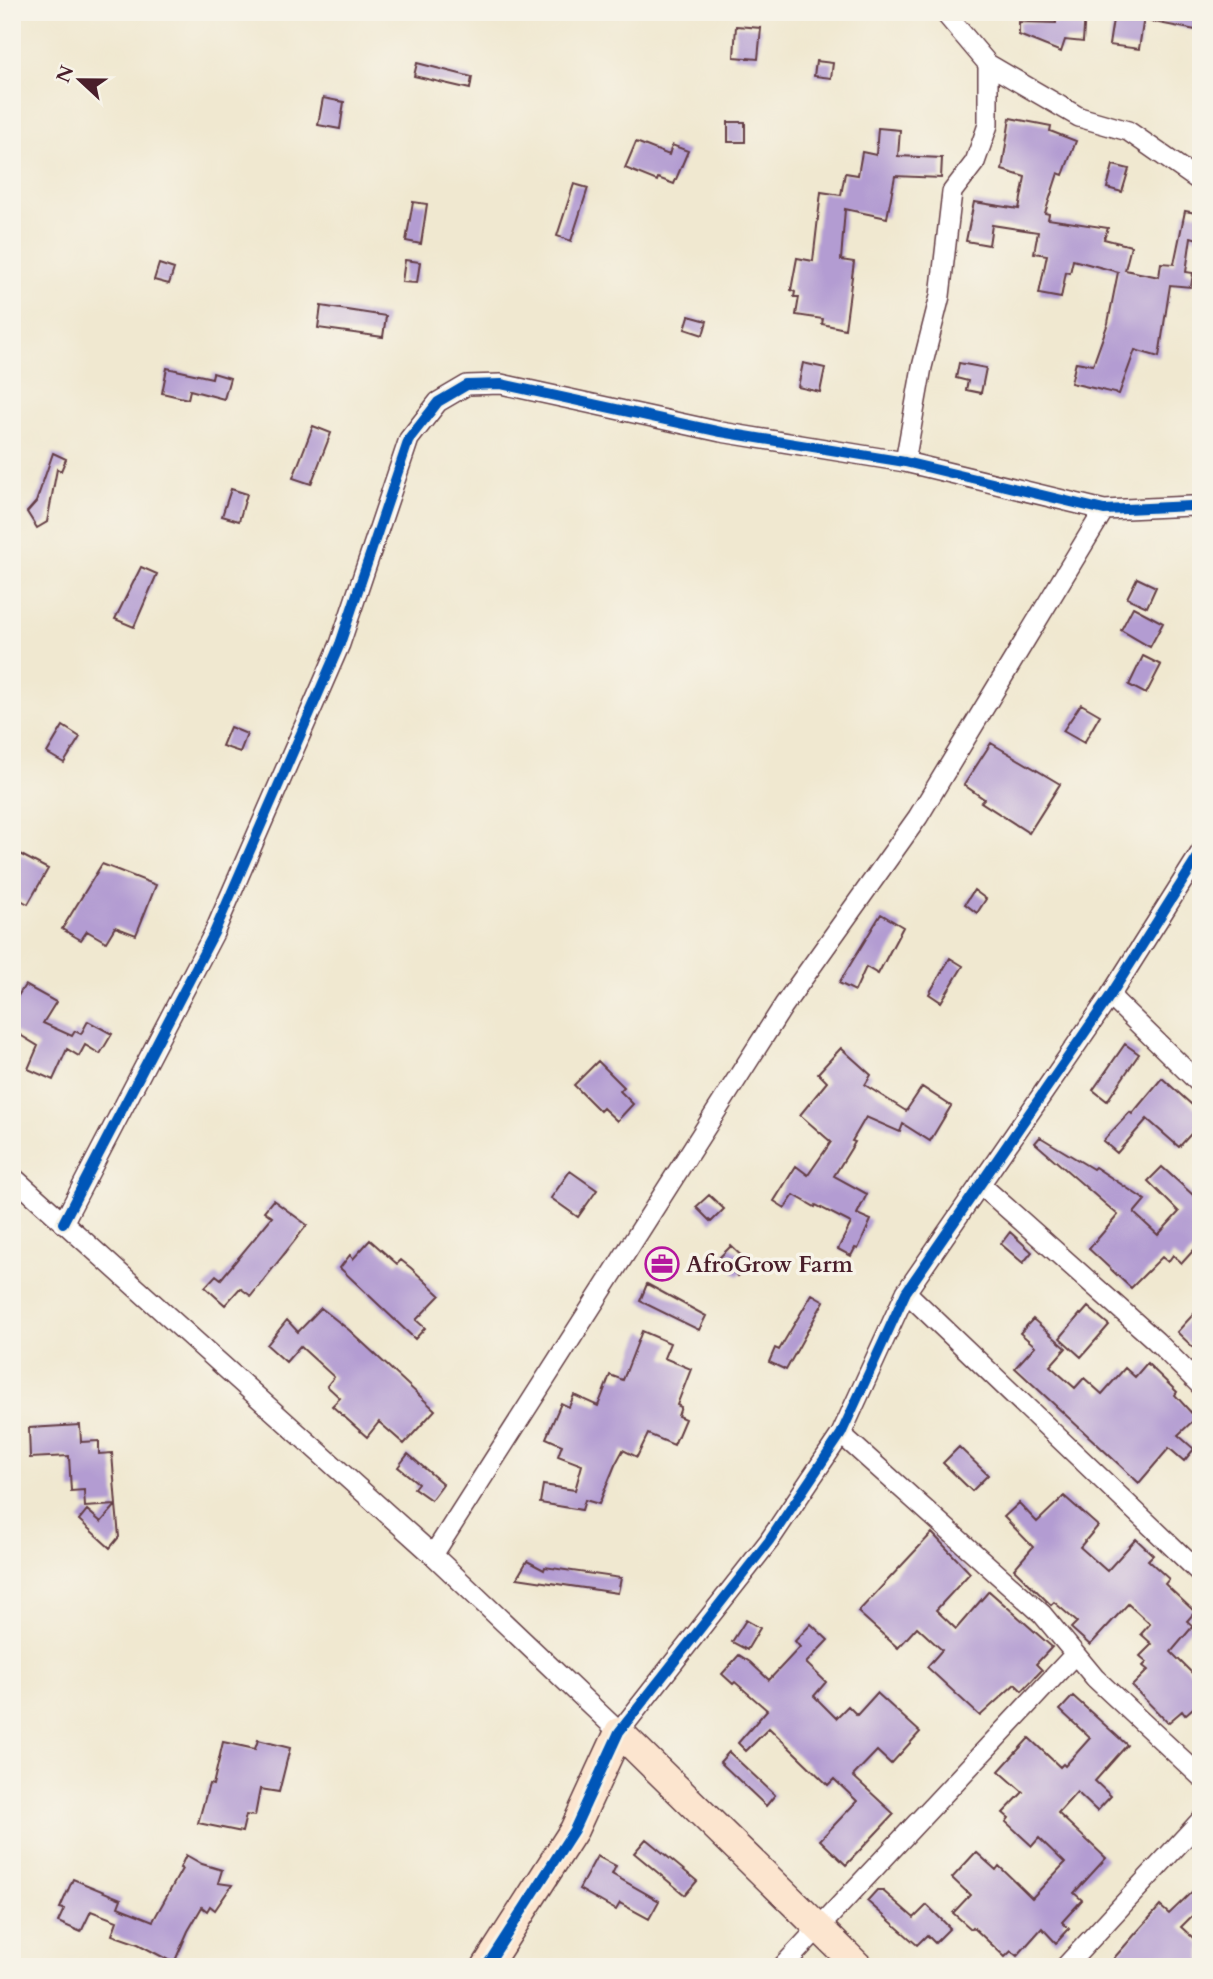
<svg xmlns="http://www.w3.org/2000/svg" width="1213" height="1979" viewBox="0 0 1213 1979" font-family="Cardo,serif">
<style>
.building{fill:#b39cd2}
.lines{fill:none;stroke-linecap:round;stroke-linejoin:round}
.street-casing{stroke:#633d44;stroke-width:22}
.secondary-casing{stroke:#633d44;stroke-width:31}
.street{stroke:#fff;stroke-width:19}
.secondary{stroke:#fce5cf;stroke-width:28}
.cycleway-casing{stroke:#f7f3e8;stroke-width:15}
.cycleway{stroke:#0057b8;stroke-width:10}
.labels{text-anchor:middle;stroke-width:7;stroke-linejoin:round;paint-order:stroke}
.poi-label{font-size:23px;font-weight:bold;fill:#4a1f2b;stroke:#f7f3e8;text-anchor:start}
</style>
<rect width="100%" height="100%" fill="#f7f3e8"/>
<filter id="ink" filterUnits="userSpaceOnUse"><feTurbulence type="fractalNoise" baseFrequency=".0143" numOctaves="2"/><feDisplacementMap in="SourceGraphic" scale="14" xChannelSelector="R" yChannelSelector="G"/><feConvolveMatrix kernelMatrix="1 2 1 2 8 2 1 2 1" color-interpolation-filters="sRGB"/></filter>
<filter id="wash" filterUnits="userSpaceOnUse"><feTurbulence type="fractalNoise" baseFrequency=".00686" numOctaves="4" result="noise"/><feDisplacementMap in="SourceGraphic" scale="28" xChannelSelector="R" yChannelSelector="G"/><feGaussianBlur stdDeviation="1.57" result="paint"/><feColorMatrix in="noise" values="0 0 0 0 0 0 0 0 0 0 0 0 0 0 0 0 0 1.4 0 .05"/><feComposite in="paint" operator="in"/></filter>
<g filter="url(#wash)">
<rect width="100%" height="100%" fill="#f0e8d0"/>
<g id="blocks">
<!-- building -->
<path class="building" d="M1068,12H1085L1083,42L1065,40L1061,52L1019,35V22L1056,23V17L1068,18Z
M1149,12H1201V31L1148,21Z
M1114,13L1144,17L1139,49L1109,45Z
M736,26L761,28L758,59L734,57Z
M816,61L833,63L831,78L814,76Z
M417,63L472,77L470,89L414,76Z
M323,98L344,102L340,129L318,125Z
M1010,118L1051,126L1050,131L1076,141L1063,175L1058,173L1045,213L1049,214L1048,219L1108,228L1104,239L1131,246L1125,270L1159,277L1161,263L1174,264L1185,211L1201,214V240L1191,237L1186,272L1193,273L1191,287L1170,285L1159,357L1135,350L1119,394L1071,383L1076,362L1093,365L1108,323L1118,272L1073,260L1070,273L1066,272L1061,298L1039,294L1047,255L1034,253L1038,232L992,225L989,245L966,241L974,202L1019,209L1025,177L1002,170Z
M728,122H745V142H728Z
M878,128L900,130L898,156L942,158L941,178L895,176L887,218L845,209L841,260L854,262L845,329L822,324L823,319L796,315L799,297H794L795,292L791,290L797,258L813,261L821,192L841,195L845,173L858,175L862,152L876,155Z
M636,142L669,155L672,145L688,151L674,184L658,178L657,181L625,168Z
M1113,165L1129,169L1122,192L1107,188Z
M574,184L588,188L571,241L557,236Z
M413,202L427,204L421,244L406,241Z
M405,260L420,262L417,283L402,282Z
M159,264L174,269L169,284L154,280Z
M321,306L386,316L383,337L318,328Z
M689,316L707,321L703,335L685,329Z
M803,363L825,368L820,392L798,387Z
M959,363L986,368L981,393L966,390L968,381L956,378Z
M167,368L212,378L213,373L230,378L224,399L190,390L188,399L162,393Z
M313,426L331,433L311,484L293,478Z
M53,453L66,459L61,471L57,469L47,522L37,528L27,512L36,502Z
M231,489L247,494L239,521L222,516Z
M141,567L157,574L134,627L115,619Z
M1137,578L1156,587L1147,607L1127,598Z
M1133,607L1163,623L1150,647L1121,630Z
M1143,656L1161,665L1146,694L1129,685Z
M1081,704L1100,715L1084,743L1063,731Z
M63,726L80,737L64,763L47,753Z
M230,727L247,734L240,752L222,746Z
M991,743L1060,784L1029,833L981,802L984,799L964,785Z
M12,850L48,869L28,904L12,895Z
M102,864L156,885L136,935L115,927L106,942L87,931L81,940L62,929Z
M974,890L986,899L977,913L965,904Z
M881,914L903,927L878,974L866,967L855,991L839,983Z
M950,958L963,966L941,1002L929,994Z
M25,985L56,1002L43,1023L72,1036L75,1031L81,1034L88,1021L112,1034L100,1054L85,1045L79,1056L67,1049L53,1080L28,1069L38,1046L12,1030V1005Z
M1125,1044L1139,1054L1107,1101L1093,1090Z
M841,1048L871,1075L865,1085L906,1111L922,1087L951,1106L930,1141L903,1124L900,1132L866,1117L852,1141L855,1142L834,1176L867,1194L857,1214L871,1220L858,1249L855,1248L851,1256L838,1249L851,1223L816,1205L815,1207L794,1195L785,1208L774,1201L796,1166L808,1175L831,1142L800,1115L827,1082L818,1073Z
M598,1061L624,1087L620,1091L633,1104L617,1121L603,1108L600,1111L574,1085Z
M1162,1078L1201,1113V1123L1179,1147L1147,1119L1117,1153L1103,1141L1130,1112L1132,1114Z
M1040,1137L1093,1169L1095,1167L1145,1200L1134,1213L1158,1235L1179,1212L1148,1181L1162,1167L1193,1195L1201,1185V1242L1182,1263L1173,1255L1168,1262L1162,1257L1131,1288L1089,1249L1118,1215L1035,1143Z
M570,1171L597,1190L578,1217L551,1198Z
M709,1195L724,1209L711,1222L696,1207Z
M273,1200L307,1225L251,1296L240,1288L225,1305L205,1287L216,1275L221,1279L272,1217L264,1211Z
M1010,1232L1032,1252L1023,1263L1001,1244Z
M370,1240L397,1264L401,1260L411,1268L440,1295L416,1320L425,1328L415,1339L340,1268L350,1255L353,1259Z
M731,1246L750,1264L738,1276L719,1258Z
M647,1284L706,1316L699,1330L640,1301Z
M812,1294L824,1301L786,1370L769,1362L775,1348L779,1350Z
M1201,1306V1355L1177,1332Z
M1088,1307L1109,1325L1081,1357L1060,1338L1080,1314L1081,1315Z
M321,1308L349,1330L435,1410L404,1444L379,1422L367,1437L332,1406L340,1398L327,1386L334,1377L300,1346L286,1362L267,1345L287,1320L298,1332Z
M1033,1319L1066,1348L1050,1366L1075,1388L1084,1378L1102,1394L1125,1368L1135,1377L1147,1363L1177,1392L1175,1395L1196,1418L1178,1435L1194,1449L1184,1461L1169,1448L1139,1483L1015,1368L1035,1346L1020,1333Z
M642,1331L670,1343L664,1358L691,1369L677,1405L681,1407L678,1416L685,1419L674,1445L648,1434L637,1457L623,1450L615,1465L599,1504L585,1500L582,1510L540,1503L543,1485L575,1490L582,1465L558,1456L562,1445L546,1438L561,1403L569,1407L574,1395L598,1406L610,1375L623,1380Z
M80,1425L81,1442L99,1441V1454L112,1453L116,1505L85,1507L84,1490L71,1491L69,1456L30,1458L29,1428Z
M959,1447L988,1475L972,1491L943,1463Z
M408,1454L443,1484L431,1500L414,1488L418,1483L398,1467Z
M1064,1496L1098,1526L1080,1547L1107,1571L1136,1539L1153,1555L1148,1560L1169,1579L1165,1584L1195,1612L1187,1621L1193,1626L1171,1652L1201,1682V1701L1185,1715L1182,1711L1168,1723L1132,1686L1148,1670L1143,1666L1147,1662L1140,1656L1152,1644L1141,1634L1150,1624L1128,1604L1090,1645L1071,1628L1077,1622L1054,1602L1051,1605L1014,1569L1033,1547L1004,1517L1019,1503L1037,1522Z
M116,1505L119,1537L110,1548L79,1520L87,1510L101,1522Z
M932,1533L970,1573L936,1610L956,1629L989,1591L1052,1647L1036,1664L1042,1670L1022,1691L1015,1684L980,1716L927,1667L942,1650L917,1627L898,1648L858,1612Z
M527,1561L544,1570L545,1567L621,1578L618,1593L517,1578Z
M746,1620L760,1628L747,1650L732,1642Z
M811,1624L828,1640L806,1663L826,1682L814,1696L836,1718L848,1706L857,1715L877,1693L920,1732L891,1764L877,1751L853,1776L894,1814L846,1865L820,1840L857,1801L834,1779L828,1785L769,1728L746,1751L738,1743L767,1710L735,1682L733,1684L722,1674L739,1655L750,1662L769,1680L800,1647L795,1641Z
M1073,1696L1127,1745L1095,1781L1111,1796L1097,1811L1077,1792L1058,1813L1106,1858L1074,1893L1082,1900L1062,1922L1069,1929L1056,1943L1042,1928L1017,1956L1011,1951L1005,1957L973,1927L971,1929L953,1913L970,1895L952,1878L976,1852L996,1870L999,1866L1032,1898L1065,1863L1039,1838L1032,1846L1006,1822L1009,1818L1003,1813L1023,1792L999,1771L1029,1738L1060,1767L1063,1764L1065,1766L1090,1738L1060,1710Z
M258,1740L290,1748L279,1792L260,1789L255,1816L246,1815L242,1832L198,1823L209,1784L213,1785L223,1742L255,1749Z
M729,1752L775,1795L766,1806L720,1762Z
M646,1839L697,1881L685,1895L634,1853Z
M186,1855L202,1864L222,1870L218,1883L232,1885L215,1910L210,1906L207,1911L202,1907L188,1931L174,1963L138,1944L112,1935L117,1921L91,1911L81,1932L58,1922L64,1909L60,1908L73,1879L121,1899L118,1907L153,1921L182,1869L180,1868Z
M597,1856L616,1866L612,1874L659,1901L649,1919L620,1903L616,1910L579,1889Z
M1201,1883V1907L1181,1927L1201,1945V1967H1123L1114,1958L1160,1906L1169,1914Z
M877,1890H882L914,1918L927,1905L950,1928L935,1943L927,1935L917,1945L867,1901Z"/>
</g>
</g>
<g filter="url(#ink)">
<use href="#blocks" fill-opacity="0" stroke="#633d44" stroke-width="2"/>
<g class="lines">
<defs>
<path id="street" d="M988,64L1079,117L1128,131L1201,182
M905,462L922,367L940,296L952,192L975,162L988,125V64L944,12
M1110,996L1201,1085
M12,1176L433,1555L619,1732L769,1541L841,1434L906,1292L1110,996L1201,852
M980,1184L1156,1341L1201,1386
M63,1223L214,933L340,644L409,439L438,402L467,385L501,384L721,432L905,462L1104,510L1191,506L1201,509
M906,1292L1201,1574
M841,1434L1042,1614L1095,1678L1201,1777
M433,1555L784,1005L918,817L1104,510
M782,1967L1075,1654
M1065,1967L1201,1820"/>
<path id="secondary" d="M486,1967L574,1830L619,1732L859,1967"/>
</defs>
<!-- street casing -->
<use href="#street" class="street-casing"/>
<!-- secondary casing -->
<use href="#secondary" class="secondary-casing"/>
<!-- street -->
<use href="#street" class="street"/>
<!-- secondary -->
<use href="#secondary" class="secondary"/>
<defs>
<path id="cycleway" d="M63,1223L214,933L340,644L409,439L438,402L467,385L501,384L721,432L905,462L1104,510L1191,506L1201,509
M486,1967L574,1830L619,1732L769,1541L841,1434L906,1292L1110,996L1201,852"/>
</defs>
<!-- cycleway casing -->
<use href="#cycleway" class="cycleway-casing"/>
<!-- cycleway -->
<use href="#cycleway" class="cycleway"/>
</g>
</g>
<!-- icons -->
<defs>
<symbol id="office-ring" viewBox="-11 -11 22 22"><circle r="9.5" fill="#f7f3e8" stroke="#b5179e" stroke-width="1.5"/><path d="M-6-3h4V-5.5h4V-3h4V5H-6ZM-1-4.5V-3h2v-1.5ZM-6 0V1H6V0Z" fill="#b5179e"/></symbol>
</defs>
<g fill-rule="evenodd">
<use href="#office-ring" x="643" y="1245" width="38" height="38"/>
</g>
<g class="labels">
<!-- poi labels -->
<g class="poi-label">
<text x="686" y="1272">AfroGrow Farm</text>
</g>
</g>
<!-- margin -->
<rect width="1213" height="1979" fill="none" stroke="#f7f3e8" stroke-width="42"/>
<!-- north arrow -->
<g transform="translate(80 80) rotate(292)" stroke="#f7f3e8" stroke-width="5" paint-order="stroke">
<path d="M0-5L12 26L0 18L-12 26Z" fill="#4a1f2b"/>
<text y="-10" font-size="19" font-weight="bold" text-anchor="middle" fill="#4a1f2b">N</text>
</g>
</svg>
